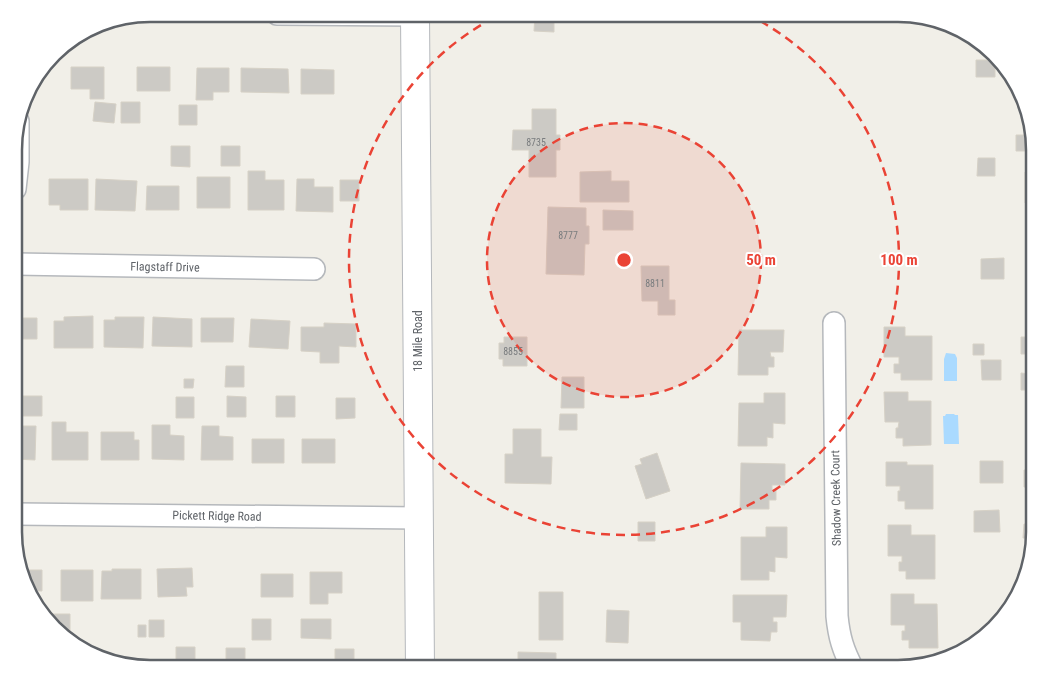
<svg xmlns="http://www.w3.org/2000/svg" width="1049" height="683" viewBox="0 0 1049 683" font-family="'Roboto Condensed',sans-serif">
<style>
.water{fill:#aadaff}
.building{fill:#cccac5;stroke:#d6d1c6}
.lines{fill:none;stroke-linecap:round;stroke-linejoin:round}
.minor-casing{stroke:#b5b8bc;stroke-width:24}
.tertiary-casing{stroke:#b5b8bc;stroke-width:30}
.minor{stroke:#fff;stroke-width:21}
.tertiary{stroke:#fff;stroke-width:28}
.ring{fill:none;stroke:#ea4335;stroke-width:2.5;stroke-dasharray:9 6}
.labels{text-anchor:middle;stroke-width:4;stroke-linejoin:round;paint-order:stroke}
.number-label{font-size:10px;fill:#7a7d7f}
.street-label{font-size:12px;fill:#5f6368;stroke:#fff}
.rim{fill:none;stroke:#5f6368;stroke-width:2.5}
.centre{fill:#ea4335;stroke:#fff;stroke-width:2.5}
.ring-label{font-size:15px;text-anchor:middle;font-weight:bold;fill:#ea4335;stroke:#fff;stroke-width:4;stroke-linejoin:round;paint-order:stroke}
</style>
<rect width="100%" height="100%" fill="#f1efe8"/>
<!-- water -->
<path class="water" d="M946,353L955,354L957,358V381H944V359Z
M946,414H954L955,415H958L959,444H944L943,416H945Z"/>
<!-- building -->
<path class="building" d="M535,14H554V32L534,31Z
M976,60H995V77H976Z
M71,67H104V99H90V89H71Z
M137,67H170V91H137Z
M197,68H229V92H213V100H196Z
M241,68L288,69L289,93L241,92Z
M301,69L334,70V94H301Z
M95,102L116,104L114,123L93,121Z
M121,102H140V123H121Z
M179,105H197V125H179Z
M532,109H556V135H560V150H556V177H529V150H512L513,130H532Z
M1025,115H1027L1035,141V151H1016V135H1025Z
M171,146H190V167L171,166Z
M221,146H240V166H221Z
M978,158H995V176H977Z
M248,171H265V180H284V210H248Z
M611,171V181H629V202H580V172Z
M1025,172H1035V203H1025Z
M197,177H230V208H197Z
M49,179H88V210H60V205H49Z
M96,179L137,181L135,211L95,210Z
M297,179H314V187H333V212L296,211Z
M340,180H359V201H340Z
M147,186H179V210H146Z
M548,207L586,208V226H589V244H585L584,275L546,274Z
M603,210L633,211V230H603Z
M1026,222H1035V253H1027Z
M1004,258V279H981V259Z
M641,266H669V300H675V315H658V301H642Z
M1026,272H1035V303H1026Z
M93,316V348H54V321H64V317Z
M115,317H144L143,348L104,347V320H115Z
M153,317L192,319V347L152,346Z
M1030,317H1035V350H1032V354H1021V337H1030Z
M15,318H37V339H15Z
M201,318H234L233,342H201Z
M251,319L290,321L288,349L249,347Z
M324,323L356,324V347L339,346V363H320V352L301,351V327H324Z
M884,327H905V336H932V380H901V373H894V364H899V357H884Z
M739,330H784L783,352H770L771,357H774V367H768V375H738Z
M504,337H527V366H503V359H499V343H504Z
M973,344H984V355H973Z
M981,360H1001V380H982Z
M226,366H244V387H225Z
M1030,370H1035V406H1029L1030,390H1021V373L1030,374Z
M562,377H584V408H561Z
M184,379H194L193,388H184Z
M884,392H908V401H931V445L903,446V438H896V428H898L899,422H885Z
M764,393H785V424L773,423V438L767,437V446H738L739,403H764Z
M23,396H42V416H23Z
M227,396L246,397V417H227Z
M276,396H295V417H276Z
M176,397H194V418H176Z
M336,398H355V418L336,419Z
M560,414H577V430H559Z
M52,422H66V432H88V460H52Z
M152,425H170V435L184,436V460L152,459Z
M15,426H36L35,460L15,459Z
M202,426H219V436L233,437V460H201Z
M513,429H541V457H552L551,484L505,483V454H513Z
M101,432H134V440H139V460H101Z
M252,439H284V463H252Z
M302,439H335V463H302Z
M1026,439H1035V456H1027Z
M657,453L670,491L646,499L635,466L642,464L640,459Z
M980,461H1003V483H980Z
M886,462H907V465H933V509H905V501H898V491H900V486H886Z
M741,463L785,464V485H772V490H776V500H769V509H740Z
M1033,467H1035V503H1032V487H1024V470H1033Z
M999,510L1000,532H974V511Z
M1034,521H1035V542L1033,546V538H1023L1024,524H1034Z
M638,522H655V541H638Z
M888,525H911V535H935V579H906V571H899V562H902V556H888Z
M766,527H787V558L775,557V572L769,571V580H741V537H766Z
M192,568L193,587H186L187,596L158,597L157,569Z
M112,569H141V599H101L102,571H112Z
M22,570H42V591H29Z
M61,570H93V601H61Z
M310,572H342V593H328V604H310Z
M261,574H293V597H261Z
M539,592H563V640H539Z
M891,594H914V604H937L938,648H909V640H902V631H905V625H891Z
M733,595H787L786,617H773V622H777V632H771L770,641L741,640V622H733Z
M607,610L629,611L628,643L606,642Z
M51,614H70V635H64L51,622Z
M252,619H271V640H252Z
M301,619H331V639L301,638Z
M149,620H164V637H149Z
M138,625H146V637H138Z
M176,647H195V668H176Z
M226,648H245V669H226Z
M335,649H354V669H335Z
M518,652L556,653V669H520V665H518Z"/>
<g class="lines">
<defs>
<path id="minor" d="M277,14L415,15
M15,189L18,162V121
M15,264L314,269
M834,323L837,616C839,637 843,650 853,669
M15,514L419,518"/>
<path id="tertiary" d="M415,14L420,669"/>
</defs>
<!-- minor casing -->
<use href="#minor" class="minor-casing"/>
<!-- tertiary casing -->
<use href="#tertiary" class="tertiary-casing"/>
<!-- minor -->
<use href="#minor" class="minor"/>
<!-- tertiary -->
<use href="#tertiary" class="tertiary"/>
</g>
<!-- distance rings -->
<circle cx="624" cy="260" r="137" fill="#ea4335" fill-opacity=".12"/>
<g class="ring">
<circle cx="624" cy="260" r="137"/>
<path d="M747 14A275 275 0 1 1 501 14"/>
</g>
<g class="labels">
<!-- number labels -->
<g class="number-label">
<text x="536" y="146">8735</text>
<text x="568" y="239">8777</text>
<text x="655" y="287">8811</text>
<text x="513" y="355">8855</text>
</g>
<!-- street labels -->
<g class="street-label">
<text transform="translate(165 267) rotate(1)" y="4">Flagstaff Drive</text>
<text transform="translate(418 341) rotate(-90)" y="4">18 Mile Road</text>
<text transform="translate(836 498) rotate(-91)" y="4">Shadow Creek Court</text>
<text transform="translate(217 516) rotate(1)" y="4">Pickett Ridge Road</text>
</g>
</g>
<!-- crop -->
<path d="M0 0H1049V683H0ZM150 22H898A128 128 0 0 1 1026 150V532A128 128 0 0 1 898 660H150A128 128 0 0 1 22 532V150A128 128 0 0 1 150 22Z" fill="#fff" fill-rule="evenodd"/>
<path class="rim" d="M150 22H898A128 128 0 0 1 1026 150V532A128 128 0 0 1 898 660H150A128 128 0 0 1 22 532V150A128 128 0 0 1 150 22Z"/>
<circle cx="624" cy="260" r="8" class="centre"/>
<g class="ring-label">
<text x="761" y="265">50 m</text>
<text x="899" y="265">100 m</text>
</g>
</svg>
